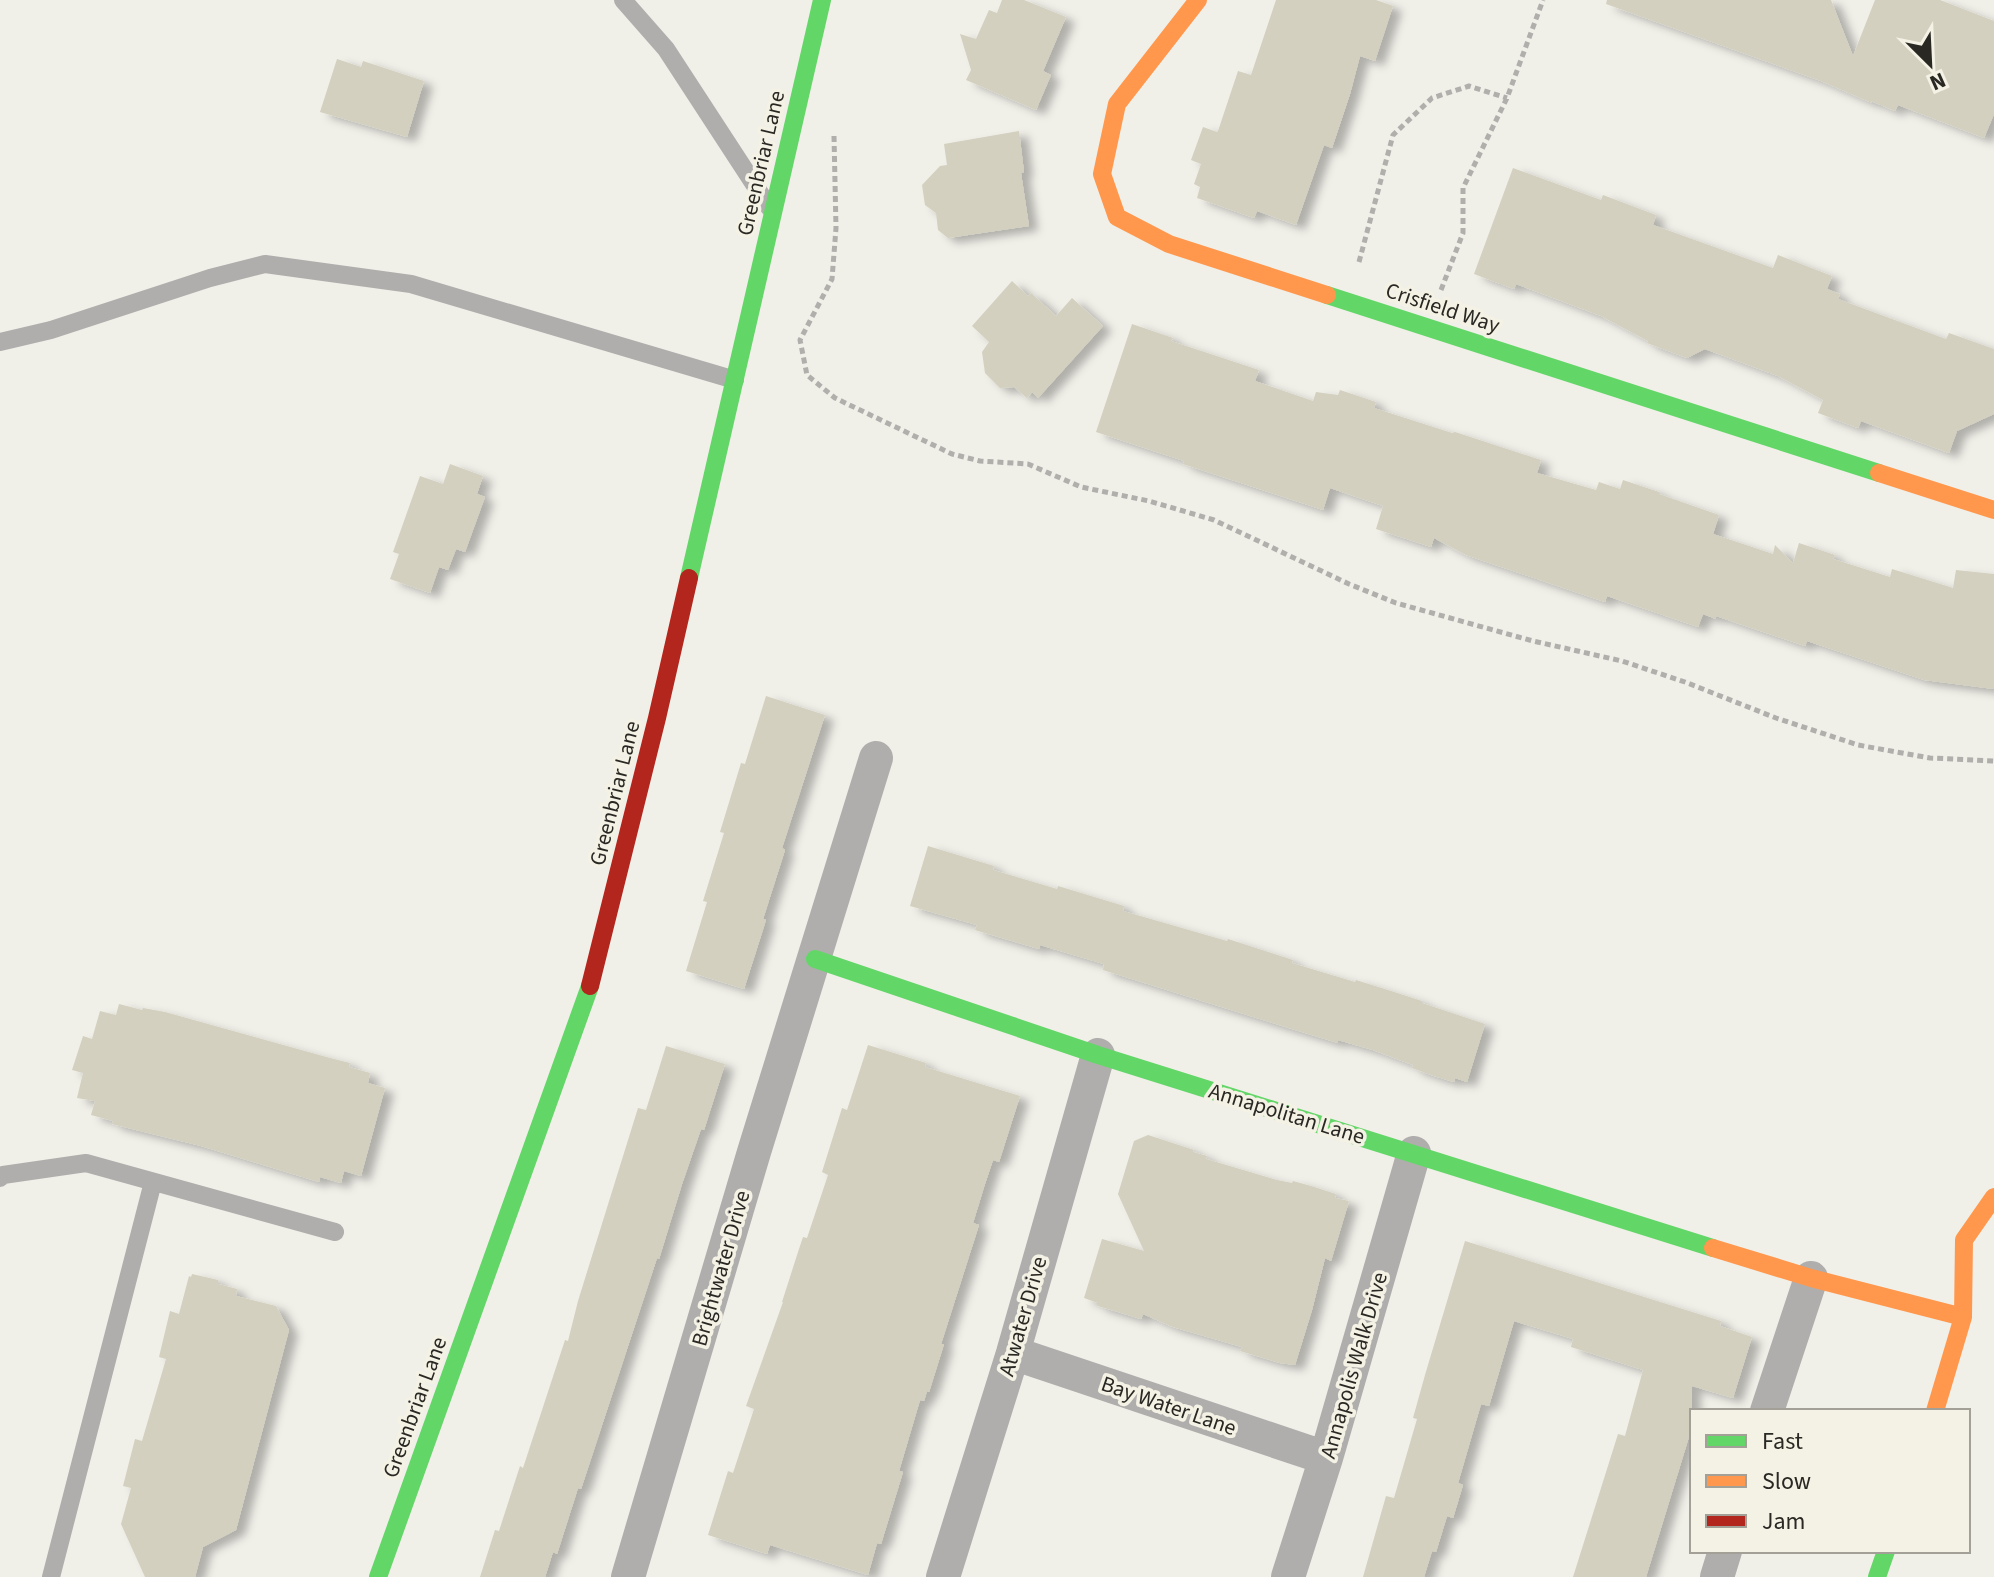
<svg xmlns="http://www.w3.org/2000/svg" width="1994" height="1577" viewBox="0 0 1994 1577" font-family="'Source Sans 3',sans-serif">
<style>
.building{fill:#d3d0bf;filter:url(#shadow)}
.lines{fill:none;stroke-linecap:round;stroke-linejoin:round}
.path{stroke:#b0afac;stroke-width:5;stroke-dasharray:6 4;stroke-linecap:butt}
.lane{stroke:#afaeac;stroke-width:18}
.street{stroke:#afaeac;stroke-width:34}
.fast{stroke:#63d668;stroke-width:18}
.slow{stroke:#ff974d;stroke-width:18}
.jam{stroke:#b3261e;stroke-width:18}
.labels{text-anchor:middle;stroke-width:7;stroke-linejoin:round;paint-order:stroke}
.street-label{font-size:22px;fill:#292823;stroke:#f4f1e5}
</style>
<defs>
<filter id="shadow"><feDropShadow dx="9" dy="5" stdDeviation="4" flood-color="#0004"/></filter>
</defs>
<rect width="100%" height="100%" fill="#f0efe8"/>
<!-- building -->
<path class="building" d="M1002,0H1024L1066,17L1043,71L1051,75L1036,110L966,80L971,70L960,34L976,39L989,10L997,13Z
M1276,0H1376L1393,6L1375,61L1360,56L1350,94L1332,148L1324,145L1296,225L1257,211L1254,218L1197,198L1200,187L1194,184L1201,164L1191,160L1203,127L1217,132L1218,131L1238,71L1251,75Z
M1607,0H1831L1853,56L1875,0H1940L1994,21V114L1984,138L1898,105L1895,111L1871,101L1872,103L1821,81L1606,4Z
M337,59L361,67L363,61L424,81L407,137L320,112Z
M1019,131L1024,172L1021,173L1029,226L948,238L938,230L936,213L925,205L922,185L940,166L947,165L944,144Z
M1513,168L1601,200L1603,195L1656,215L1653,225L1773,268L1778,255L1832,276L1827,289L1840,294L1838,299L1946,339L1949,333L1994,349V414L1957,431L1949,453L1861,421L1858,428L1818,413L1823,400L1778,376L1705,349L1687,358L1647,343L1648,341L1601,316L1516,284L1514,289L1474,274Z
M1012,281L1028,296L1031,293L1056,316L1072,298L1103,326L1038,398L1032,392L1027,398L1014,387L1000,388L985,373L982,352L989,342L972,326Z
M1132,324L1173,338L1171,341L1259,370L1255,381L1313,401L1316,392L1338,395L1340,390L1376,402L1374,408L1452,433L1455,432L1541,460L1537,473L1596,490L1599,482L1620,489L1623,480L1659,492V494L1719,515L1713,534L1773,554L1775,545L1793,563L1799,543L1835,555L1833,559L1890,577L1892,569L1953,588L1956,570L1994,574V689L1924,680L1807,641L1805,646L1716,616V619L1703,614L1698,627L1607,596L1605,602L1466,555L1434,538L1431,547L1376,529L1383,506L1330,488L1323,510L1183,464L1184,461L1096,432Z
M450,464L483,476L477,494L485,497L465,552L456,549L448,570L439,567L430,593L390,579L399,554L393,552L420,476L443,484Z
M766,696L825,715L782,848L785,850L763,919L766,920L744,989L686,971L707,902L703,901L724,833L720,832L741,763L745,764Z
M928,846L994,866L993,870L1057,889L1058,886L1124,906L1123,911L1227,941L1228,939L1293,960L1292,963L1355,982L1356,980L1391,991L1422,1001V1003L1485,1024L1467,1082L1455,1078L1454,1082L1434,1076L1412,1068L1413,1065L1373,1050L1338,1040V1043L1292,1029L1103,970L1104,964L1040,945L1039,949L975,930L977,925L910,906Z
M119,1004L142,1010L143,1008L165,1012L330,1058L350,1063L349,1067L370,1073L368,1083L385,1088L361,1176L344,1171L341,1183L320,1177L319,1182L201,1146L112,1124L113,1121L91,1115L95,1101L77,1098L83,1073L72,1070L83,1036L92,1039L100,1011L116,1015Z
M868,1045L926,1063L925,1067L1020,1096L999,1162L993,1160L984,1187L973,1223L979,1225L941,1344H944L929,1392L927,1391L924,1401L920,1400L899,1471L903,1472L881,1544L877,1543L868,1575L770,1545L767,1554L708,1535L728,1471L733,1473L754,1409L746,1406L783,1302H782L798,1252L803,1237L807,1238L828,1175L822,1172L842,1108L847,1110Z
M666,1046L725,1064L704,1130L701,1129L682,1184L659,1259L657,1258L581,1489L578,1488L557,1554L553,1552L545,1577H480L495,1530L499,1531L520,1466L523,1468L565,1340L568,1341L578,1301L638,1108L646,1110Z
M1148,1135L1194,1150L1193,1152L1207,1156L1206,1159L1277,1180L1292,1183L1293,1181L1311,1186L1336,1194L1335,1198L1349,1201L1331,1261L1325,1258L1312,1310L1295,1365L1280,1363L1240,1351L1242,1347L1173,1327L1143,1314L1141,1319L1098,1306V1303L1084,1298L1102,1239L1144,1251L1118,1194L1134,1141Z
M1465,1241L1721,1321L1720,1326L1752,1337L1733,1398L1692,1386V1427L1646,1577H1573L1618,1434L1625,1436L1643,1370L1571,1347L1573,1339L1514,1321L1489,1406L1481,1404L1458,1483L1463,1485L1453,1518L1447,1516L1436,1552L1432,1551L1424,1577H1363L1386,1496L1394,1498L1417,1419L1413,1418L1425,1375Z
M192,1274L218,1280V1284L237,1289L236,1296L276,1306L289,1330L236,1530L203,1547L195,1577H145L121,1524L131,1488L123,1486L135,1439L142,1441L166,1359L159,1357L170,1311L179,1314L189,1276L191,1277Z"/>
<g class="lines">
<!-- path -->
<path class="path" d="M834,136L836,228L832,279L800,340L807,375L835,398L952,454L980,461L1028,464L1081,487L1149,501L1214,520L1349,584L1396,603L1533,641L1622,661L1685,682L1776,718L1858,745L1930,758L1994,761
M1359,262L1393,135L1432,98L1469,86L1507,98
M1441,290L1463,233V188L1507,98L1543,0"/>
<!-- lane -->
<path class="lane" d="M623,0L666,49L769,207
M0,342L51,330L210,278L265,264L411,284L735,380
M0,1178L3,1175L86,1163L335,1232
M51,1577L153,1182"/>
<!-- street -->
<path class="street" d="M1013,1353L1326,1458
M1767,1411L1811,1278
M628,1577L754,1152L876,758
M943,1577L1013,1353L1098,1055
M1288,1577L1326,1458L1414,1153
M1717,1577L1725,1551"/>
<!-- fast -->
<path class="fast" d="M1327,295L1879,473
M689,578L822,0
M815,959L1098,1055L1713,1248
M378,1577L590,986
M1877,1577L1886,1551"/>
<!-- slow -->
<path class="slow" d="M1198,0L1117,104L1102,174L1117,217L1169,244L1327,295
M1879,473L1994,510
M1713,1248L1811,1278L1963,1317
M1935,1411L1963,1317L1964,1240L1994,1197"/>
<!-- jam -->
<path class="jam" d="M590,986L657,718L689,578"/>
</g>
<g class="labels">
<!-- street labels -->
<g class="street-label">
<text transform="translate(760 163) rotate(-77)" y="8">Greenbriar Lane</text>
<text transform="translate(1443 307) rotate(18)" y="8">Crisfield Way</text>
<text transform="translate(614 793) rotate(-76)" y="8">Greenbriar Lane</text>
<text transform="translate(1287 1113) rotate(17)" y="8">Annapolitan Lane</text>
<text transform="translate(720 1268) rotate(-74)" y="8">Brightwater Drive</text>
<text transform="translate(1022 1316) rotate(-74)" y="8">Atwater Drive</text>
<text transform="translate(1353 1365) rotate(-74)" y="8">Annapolis Walk Drive</text>
<text transform="translate(1169 1405) rotate(19)" y="8">Bay Water Lane</text>
<text transform="translate(414 1407) rotate(-70)" y="8">Greenbriar Lane</text>
</g>
</g>
<!-- legend -->
<rect x="1690" y="1409" width="280" height="144" fill="#f4f1e5" stroke="#a3a197" stroke-width="2"/>
<rect x="1706" y="1435" width="40" height="12" fill="#63d668" stroke="#a3a197" stroke-width="2"/>
<text x="1762" y="1449" font-size="24" fill="#292823">Fast</text>
<rect x="1706" y="1475" width="40" height="12" fill="#ff974d" stroke="#a3a197" stroke-width="2"/>
<text x="1762" y="1489" font-size="24" fill="#292823">Slow</text>
<rect x="1706" y="1515" width="40" height="12" fill="#b3261e" stroke="#a3a197" stroke-width="2"/>
<text x="1762" y="1529" font-size="24" fill="#292823">Jam</text>
<!-- north arrow -->
<g transform="translate(1930 64) rotate(156)" stroke="#f4f1e5" stroke-width="6" paint-order="stroke">
<path d="M0-6L14 30L0 20L-14 30Z" fill="#292823"/>
<text y="-12" font-size="22" font-weight="bold" text-anchor="middle" fill="#292823">N</text>
</g>
</svg>
